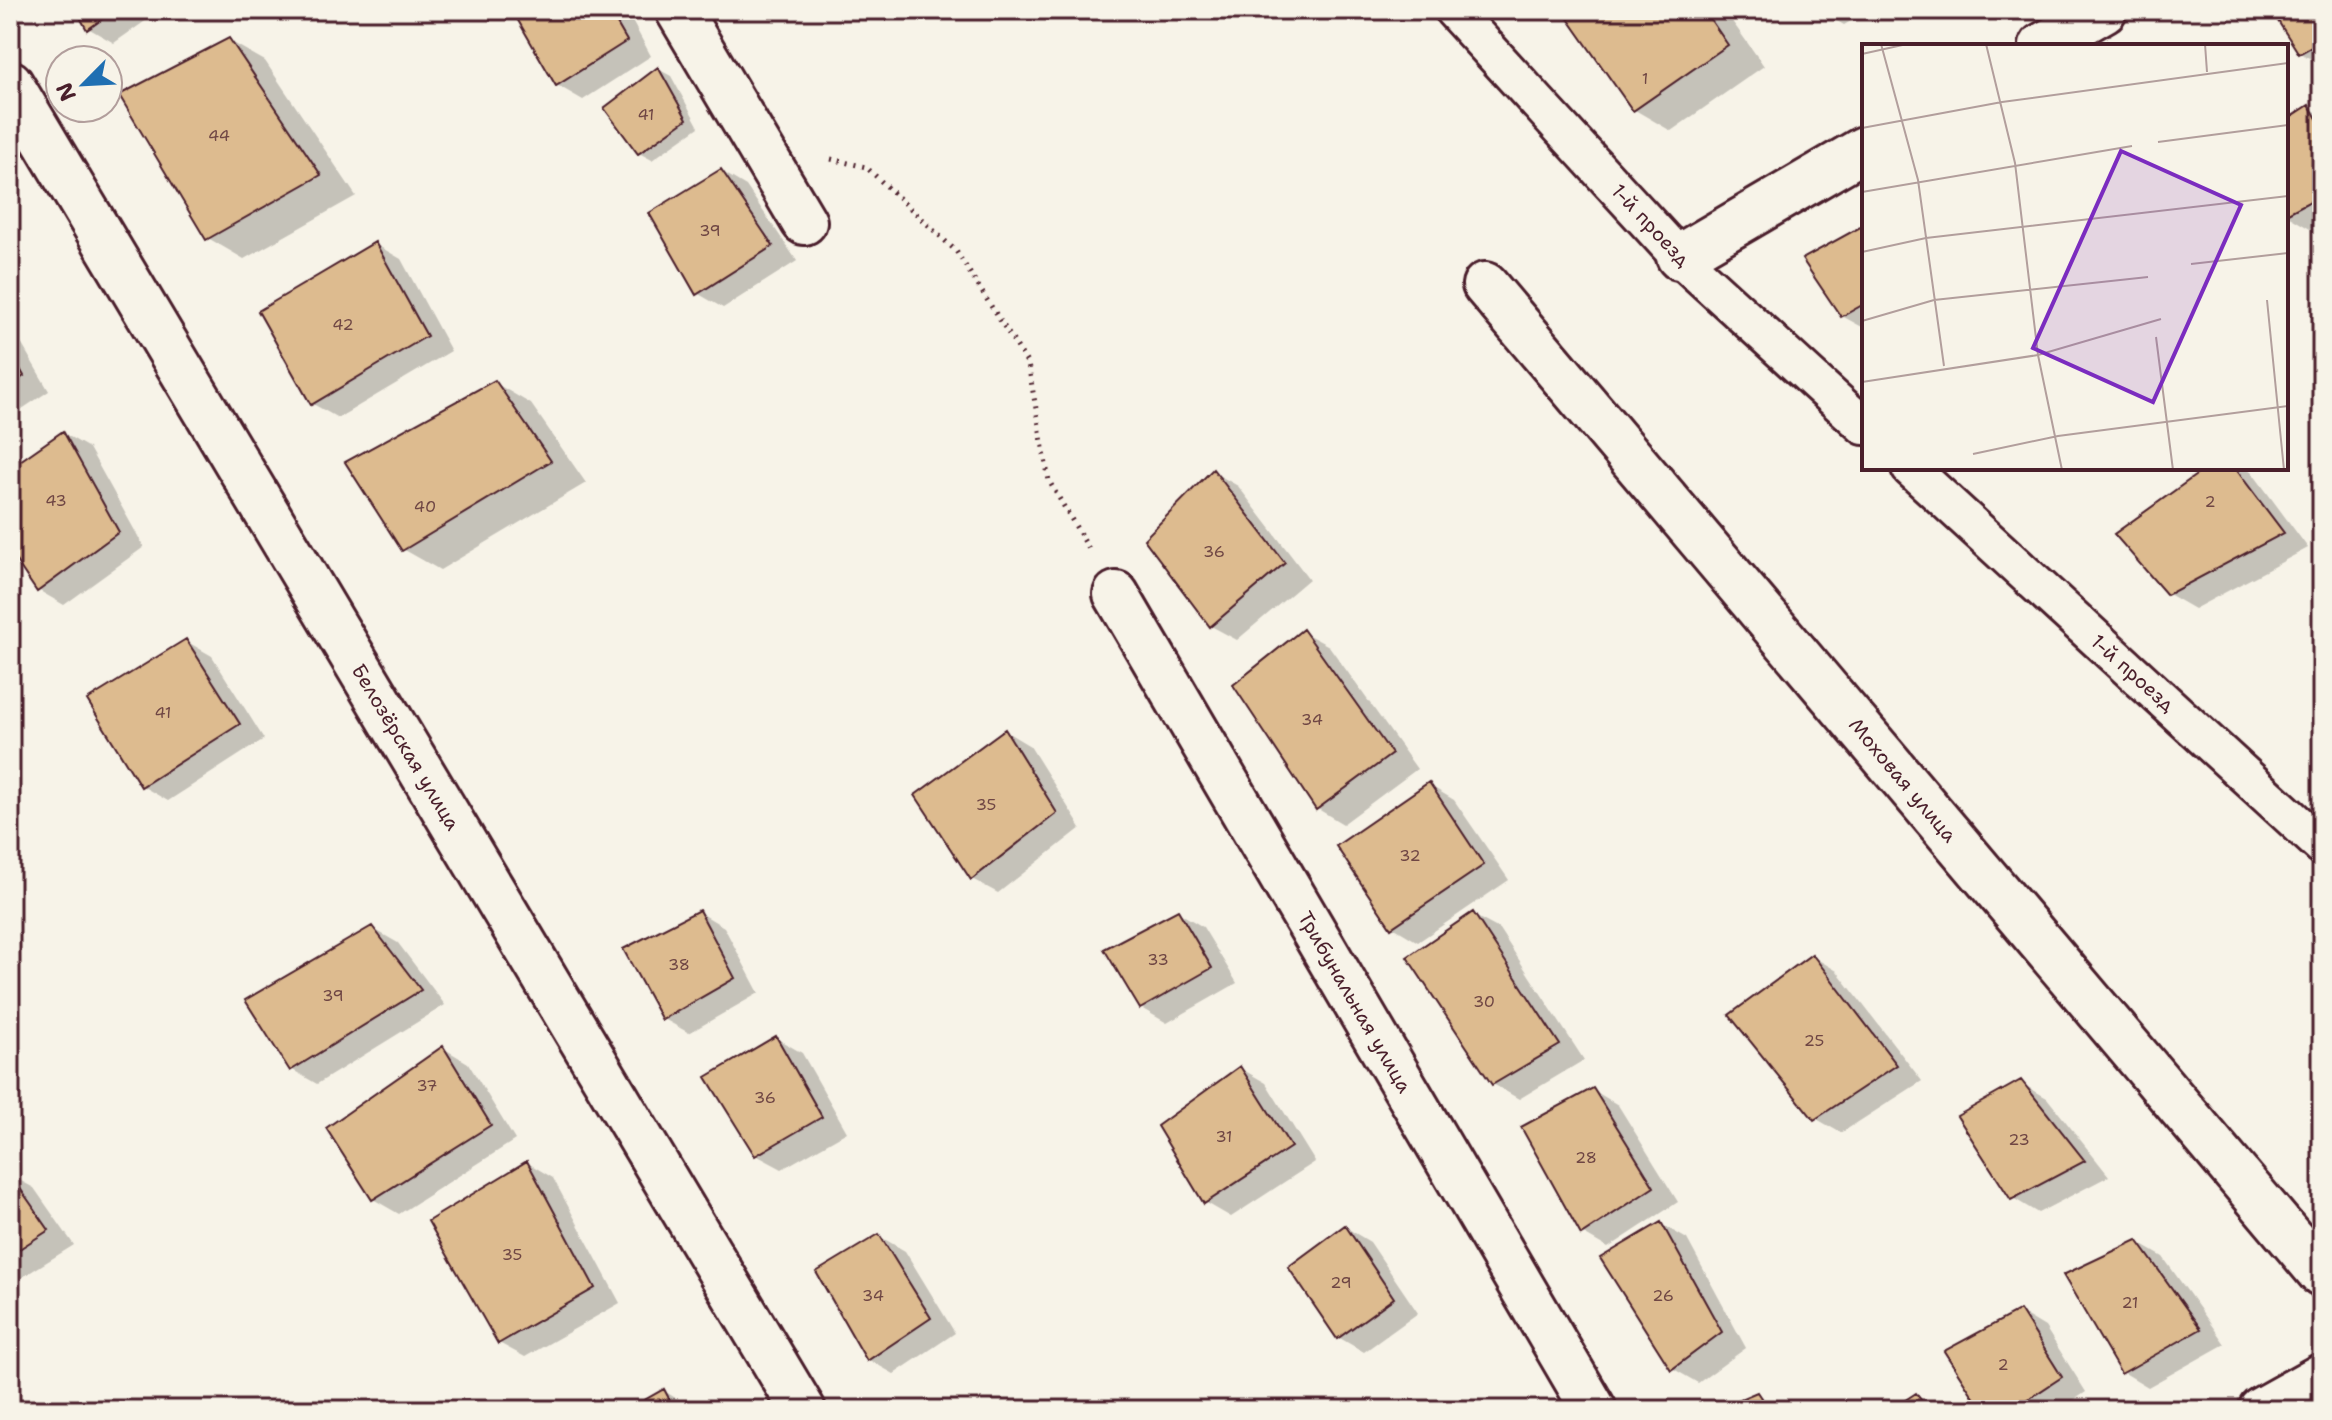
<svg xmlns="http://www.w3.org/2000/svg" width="2332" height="1420" viewBox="0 0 2332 1420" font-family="'Shantell Sans',sans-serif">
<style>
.shadow{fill:#0003}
.building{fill:#ddbb8f;stroke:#4a1f2b;stroke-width:2}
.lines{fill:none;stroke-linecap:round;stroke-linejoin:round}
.service-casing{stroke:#4a1f2b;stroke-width:42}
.minor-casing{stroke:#4a1f2b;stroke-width:50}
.path{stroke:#4a1f2b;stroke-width:5;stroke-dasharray:2 6;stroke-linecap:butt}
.service{stroke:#f7f3e8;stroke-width:36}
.minor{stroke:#f7f3e8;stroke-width:44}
.labels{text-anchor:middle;stroke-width:8;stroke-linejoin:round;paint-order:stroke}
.number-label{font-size:16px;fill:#6f4644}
.street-label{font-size:20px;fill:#4a1f2b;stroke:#f7f3e8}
.inset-road{fill:none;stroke:#b29e9c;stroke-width:2}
.view{fill:#7b2cbf;fill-opacity:0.15;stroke:#7b2cbf;stroke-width:4}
.inset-edge{fill:none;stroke:#4a1f2b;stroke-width:4}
</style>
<rect width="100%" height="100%" fill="#f7f3e8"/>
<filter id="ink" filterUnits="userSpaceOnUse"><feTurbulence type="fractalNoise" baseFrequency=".0125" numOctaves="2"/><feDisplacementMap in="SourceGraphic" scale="16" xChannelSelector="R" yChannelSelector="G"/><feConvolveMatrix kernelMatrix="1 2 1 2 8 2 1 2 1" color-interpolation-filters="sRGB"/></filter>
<g filter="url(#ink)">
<!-- shadow -->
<path class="shadow" d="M79,10H161L114,43L88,28Z
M514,10H626L651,56L583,100L557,85Z
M1564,10H1724L1764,66L1671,131L1635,110Z
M1818,10H1870L1844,25Z
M2273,10H2322V65L2300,53Z
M2209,39L2221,46H2195Z
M228,40L265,61L356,196L244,259L208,238Z
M658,69L671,76L699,127L652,160L639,153Z
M2309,108L2322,115V223L2310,229L2286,215V122Z
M721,171L746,186L797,261L723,308L697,293Z
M1864,227V328L1842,316Z
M375,244L401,259L451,351L338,418L313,404Z
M10,324L49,391L10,417Z
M495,383L531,404L586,483L440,570L403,549Z
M63,433L89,448L144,547L64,605L38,590L10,548V470Z
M2209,468H2245L2251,471L2308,548L2194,609L2168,594Z
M1213,472L1238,486L1309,579L1237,640L1211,626Z
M1303,632L1329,646L1417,769L1343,824L1318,809L1236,685Z
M186,641L212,656L264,739L168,801L142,786Z
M1005,731L1030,746L1081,828L998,893L972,879Z
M1429,785L1454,800L1509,880L1418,942L1393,927L1338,846Z
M699,912L724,927L759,993L689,1033L664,1019Z
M1178,912L1203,927L1237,983L1167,1023L1141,1008Z
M1473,915L1499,929L1584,1060L1519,1099L1493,1084Z
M372,928L398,943L445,1005L317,1084L291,1069Z
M1812,956L1837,971L1922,1081L1841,1133L1815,1118Z
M776,1038L802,1053L847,1132L782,1169L756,1155Z
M443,1048L468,1063L515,1140L399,1214L373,1199Z
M1240,1068L1266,1083L1315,1162L1231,1217L1205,1202Z
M2021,1083L2047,1098L2109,1176L2038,1213L2013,1198Z
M1593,1090L1618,1105L1678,1202L1608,1248L1582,1233Z
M528,1163L553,1178L620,1303L525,1357L499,1343Z
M10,1175L34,1188L74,1245L13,1283L10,1281Z
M1661,1224L1687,1239L1746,1348L1698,1383L1672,1368Z
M1345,1227L1370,1242L1418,1313L1364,1352L1338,1337Z
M879,1236L905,1251L955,1333L894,1374L869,1360Z
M2137,1242L2163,1257L2225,1344L2148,1387L2123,1372Z
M2020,1312L2045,1327L2086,1392L2059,1410H1984Z
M664,1391L689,1406L692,1410H631Z
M1757,1394L1784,1410H1720Z
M1916,1395L1942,1410H1894Z"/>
<!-- building -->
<path class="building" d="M76,10H115L87,30Z
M512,10H609L627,41L556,86Z
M1562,10H1704L1728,45L1633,111Z
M2271,10H2322V41L2299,54Z
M229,38L321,175L206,240L119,95Z
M658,67L687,119L638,154L604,108Z
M2309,105L2322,127V195L2286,214V120Z
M721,169L773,246L696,295L649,213Z
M1864,225V304L1841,317L1802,259Z
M375,242L427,336L311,405L258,311Z
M10,351L24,376L10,386Z
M495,380L551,461L402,551L345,462Z
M63,431L119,532L37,592L10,552V468Z
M2206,468H2235L2284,533L2167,595L2114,534Z
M1213,469L1285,563L1210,627L1144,539Z
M1303,629L1392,754L1316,810L1233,685Z
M186,639L240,724L141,787L87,700Z
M1005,729L1057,813L971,880L915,795Z
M1429,782L1484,865L1391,928L1336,846Z
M699,910L735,978L662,1020L623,949Z
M1178,910L1212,968L1140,1009L1104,949Z
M1473,912L1560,1045L1492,1085L1407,957Z
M372,926L421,990L290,1071L245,1000Z
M1812,954L1897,1065L1814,1120L1729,1015Z
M776,1036L822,1117L755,1156L706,1077Z
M443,1046L491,1125L372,1200L326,1128Z
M1240,1066L1291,1147L1204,1204L1157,1126Z
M2021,1080L2085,1161L2011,1200L1957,1116Z
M1593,1088L1654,1187L1581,1235L1521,1127Z
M527,1161L595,1288L498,1344L428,1221Z
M10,1174L49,1230L10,1255Z
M1661,1222L1722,1332L1671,1370L1600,1258Z
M1345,1225L1394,1298L1337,1339L1288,1267Z
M879,1234L931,1318L867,1361L816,1272Z
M2137,1240L2201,1329L2121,1374L2063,1275Z
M2020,1310L2062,1377L2012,1410H1982L1944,1351Z
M664,1389L675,1410H627Z
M1757,1392L1769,1410H1714Z
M1916,1393L1928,1410H1890Z"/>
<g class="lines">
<defs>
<path id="service" d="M1453,10L1679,257L1864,426
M1910,468L2322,846"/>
<path id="minor" d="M678,10L804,222
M2042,46L2104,10
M10,83L803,1410
M1679,257L1864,149
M1485,285L2322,1275
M1116,594L1594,1410
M2261,1410L2322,1376"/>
</defs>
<!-- service casing -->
<use href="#service" class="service-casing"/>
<!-- minor casing -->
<use href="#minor" class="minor-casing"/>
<!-- path -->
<path class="path" d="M831,159L866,167L956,251L1028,364L1049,481L1089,549"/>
<!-- service -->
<use href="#service" class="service"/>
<!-- minor -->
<use href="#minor" class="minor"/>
</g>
</g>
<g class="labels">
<!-- number labels -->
<g class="number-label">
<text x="1645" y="84">1</text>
<text x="646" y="120">41</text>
<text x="219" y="141">44</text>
<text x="710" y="236">39</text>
<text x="343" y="330">42</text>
<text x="56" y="506">43</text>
<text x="2210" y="507">2</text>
<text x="425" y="512">40</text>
<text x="1214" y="557">36</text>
<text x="163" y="718">41</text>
<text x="1312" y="725">34</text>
<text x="986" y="810">35</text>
<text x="1410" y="861">32</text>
<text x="1158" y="965">33</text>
<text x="679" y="970">38</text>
<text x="333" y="1001">39</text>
<text x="1484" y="1007">30</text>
<text x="1814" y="1046">25</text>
<text x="427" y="1091">37</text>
<text x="765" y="1103">36</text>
<text x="1224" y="1142">31</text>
<text x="2019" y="1145">23</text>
<text x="1586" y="1163">28</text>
<text x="512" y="1260">35</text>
<text x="1341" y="1288">29</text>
<text x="873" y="1301">34</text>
<text x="1663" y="1301">26</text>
<text x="2130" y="1308">21</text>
<text x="2003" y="1370">2</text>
</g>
<!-- street labels -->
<g class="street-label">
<text transform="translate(1651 225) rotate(47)" y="7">1-й проезд</text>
<text transform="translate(2133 673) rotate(42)" y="7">1-й проезд</text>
<text transform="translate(406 747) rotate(59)" y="7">Белозёрская улица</text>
<text transform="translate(1903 780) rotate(50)" y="7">Моховая улица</text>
<text transform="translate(1355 1002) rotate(60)" y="7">Трибунальная улица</text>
</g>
</g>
<!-- overview -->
<g transform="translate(1862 44)">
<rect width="426" height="426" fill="#f7f3e8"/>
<path class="inset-road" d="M19,0L56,136L82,322M124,0L153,119L176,311L200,426M343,0L345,28M0,10L45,0M0,84L140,58L426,19M296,98L426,81M0,148L270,102M0,208L64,194L426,152M329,220L426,209M405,256L422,426M0,277L72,256L286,233M294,293L311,426M0,338L176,311L299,275M111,410L196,392L426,362"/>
<path class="view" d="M259,107L379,161L291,358L171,304Z"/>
<rect width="426" height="426" class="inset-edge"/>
</g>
<!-- margin -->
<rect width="2332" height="1420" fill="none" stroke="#f7f3e8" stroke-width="40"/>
<rect x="20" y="20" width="2292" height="1380" fill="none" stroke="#4a1f2b" stroke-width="3" filter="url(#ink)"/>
<!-- north arrow -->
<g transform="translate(84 84) rotate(246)"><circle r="38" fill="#f7f3e8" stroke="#b29e9c" stroke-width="2"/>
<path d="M0-6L14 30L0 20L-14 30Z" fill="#1f6fb2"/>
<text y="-12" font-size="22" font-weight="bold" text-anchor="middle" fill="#4a1f2b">N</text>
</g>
</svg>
